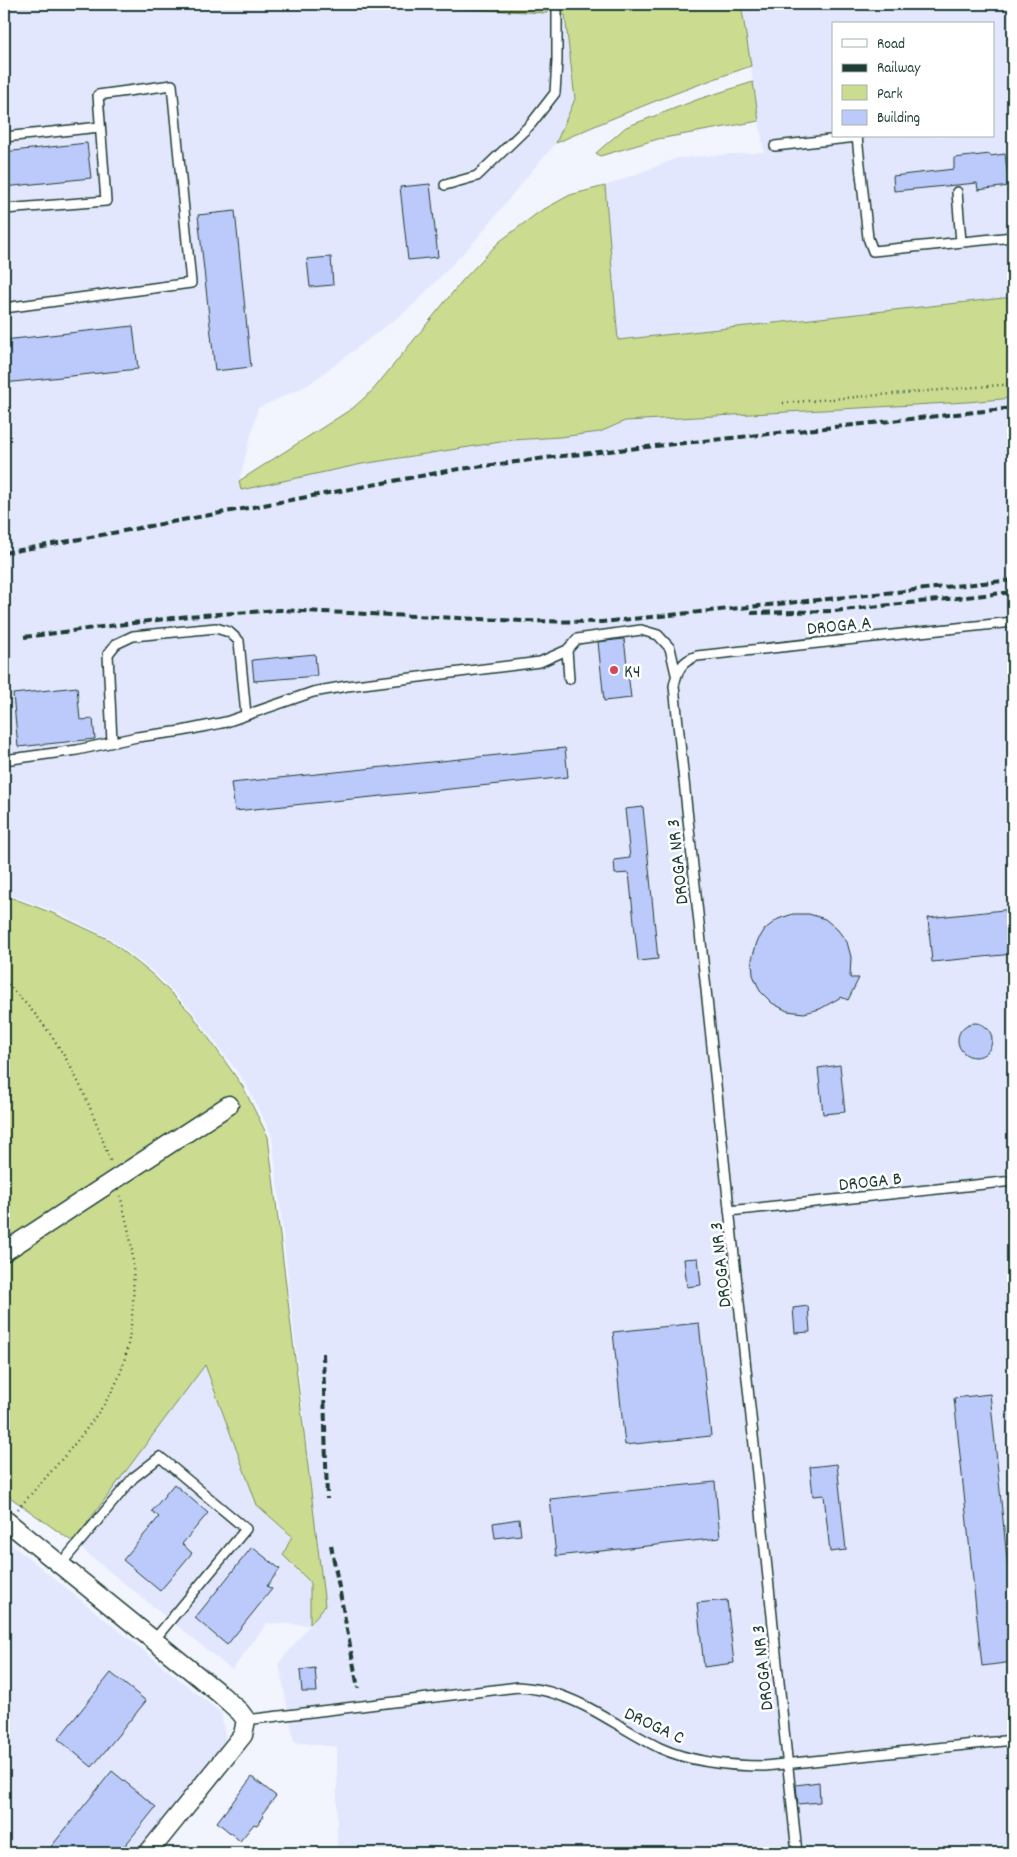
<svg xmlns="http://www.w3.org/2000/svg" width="1017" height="1857" viewBox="0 0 1017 1857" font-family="Dekko,sans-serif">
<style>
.built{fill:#e2e7fd;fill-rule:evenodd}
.green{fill:#cbdc90;stroke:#758c62}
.building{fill:#bccafb;stroke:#1f3d34}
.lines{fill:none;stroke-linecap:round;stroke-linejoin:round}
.lane-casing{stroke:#1f3d34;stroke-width:12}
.street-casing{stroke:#1f3d34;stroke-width:21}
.path{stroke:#1f3d34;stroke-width:2.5;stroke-dasharray:1 4;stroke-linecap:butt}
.lane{stroke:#fff;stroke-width:9}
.street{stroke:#fff;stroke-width:18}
.rail{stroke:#1f3d34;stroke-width:4;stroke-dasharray:8 4;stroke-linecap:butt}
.poi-dot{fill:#d1495b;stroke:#fff;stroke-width:2}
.labels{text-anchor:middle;stroke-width:5;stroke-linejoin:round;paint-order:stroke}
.street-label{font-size:19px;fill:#1f3d34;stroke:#fff}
.poi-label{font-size:19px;fill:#1f3d34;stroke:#fff;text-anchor:start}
</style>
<rect width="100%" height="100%" fill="#f2f4fe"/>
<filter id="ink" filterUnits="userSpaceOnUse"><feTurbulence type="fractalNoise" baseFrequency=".02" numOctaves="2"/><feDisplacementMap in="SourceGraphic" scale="10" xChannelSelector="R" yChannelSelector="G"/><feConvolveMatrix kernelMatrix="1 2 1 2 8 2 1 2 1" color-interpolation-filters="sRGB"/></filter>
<g filter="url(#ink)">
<!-- built -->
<path class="built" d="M4,4H366L565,14L575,99L556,143L529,174L474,242L411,307L308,385L258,408L239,481L241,490L362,464L513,440L560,437L600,432L625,421L967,402L1013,398V1853H337V1747L294,1742L279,1663L310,1625L267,1623L232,1670L73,1542L204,1365L257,1505L292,1536L283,1555L310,1582V1624L325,1606L272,1136L246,1084L193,1012L156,974L110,938L57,912L4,893Z
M741,4H1013V297L618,340L605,186L678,158L764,152ZM833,24H993V136H833Z
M4,1538L221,1713L226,1742L136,1853H4Z"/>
<!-- green -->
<path class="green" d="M366,4H548L547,13Z
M561,4H741L751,66C684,89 620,114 556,143L575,99L565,15L561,14Z
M753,82L759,121L658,139L600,156L596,153L626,127L699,99Z
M605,186L618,340L1013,297V398L967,402L625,421L600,432L560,437L513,440L362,464L241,490L239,481L353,408L373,390L462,281L499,242L539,212L570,195Z
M4,895L55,914L108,939L153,975L191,1013L243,1087L268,1137L325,1606L310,1624V1582L283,1555L292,1536L257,1505L205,1365L73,1542L4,1493Z"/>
<!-- building -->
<path class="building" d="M87,143L91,178L4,187V152Z
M990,154V156L1005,154L1009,186L978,190L977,183L894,191L893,176L954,169V158Z
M430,184L438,257L408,260L400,187Z
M235,211L251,367L215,371L198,215Z
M331,257L333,285L310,287L307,259Z
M133,326L138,369L4,383V340Z
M624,639L631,698L604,701L598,642Z
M315,654L317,676L254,681L252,660Z
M77,687L80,720L93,719L95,739L18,747L13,694Z
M565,748L568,777L235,811L231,783Z
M643,807L658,959L638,961L629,873L615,874L614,860L630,858L625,809Z
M1013,909V954L932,962L928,918Z
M793,914H809L825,919L837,929L847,942L851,957L850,978H859L848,1000L841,997L820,1009L804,1013L787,1011L772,1003L760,991L753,975L752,959L757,942L765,929L778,919Z
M958 1040a17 17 0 1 1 34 0a17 17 0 1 1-34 0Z
M840,1065L845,1112L823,1114L818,1068Z
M698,1258L701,1285L687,1287L684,1259Z
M808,1306L810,1332L795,1333L793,1308Z
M699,1323L711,1436L625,1445L613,1332Z
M990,1394L1009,1578L1013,1577V1662L982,1666L954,1398Z
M837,1464L846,1550L830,1552L824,1495L813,1496L810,1467Z
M715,1482L720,1538L556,1556L550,1499Z
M174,1484L208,1513L182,1544L192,1553L160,1591L123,1560L159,1517L152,1511Z
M519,1519L521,1535L495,1538L493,1523Z
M252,1547L280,1569L267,1586L272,1589L227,1645L195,1618Z
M727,1600L734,1663L704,1667L697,1603Z
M315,1668L317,1692H302L300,1670Z
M111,1673L146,1701L92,1767L58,1739Z
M112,1771L156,1807L119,1853H46Z
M252,1777L276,1796L262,1814L264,1816L257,1825L254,1824L240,1841L217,1822Z
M819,1782L820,1802L798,1804L796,1785Z"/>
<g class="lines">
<defs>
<path id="lane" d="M4,137L100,127
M775,146L857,137L868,238L873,251L1013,237
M445,185L477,176L531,124L555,93L557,61V4
M957,192L961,242
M4,209L106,201L98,95L172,85L191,283L4,308
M569,679L567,650L577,639L641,630L658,635L670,648L676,674
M112,742L108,654L116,644L133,636L216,628L229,632L239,641L246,715
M4,760L77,750L137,737L182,731L226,722L313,692L347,686L540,662L567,650
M729,1211L1013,1181
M61,1564L133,1478L160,1457L246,1529L154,1640
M246,1720L518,1687C532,1688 546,1690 559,1695C595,1707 626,1732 660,1748C693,1763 730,1766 765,1766L1013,1740
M797,1853L674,686C677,670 682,661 697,656L1013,622"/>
<path id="street" d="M4,1252L229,1105
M4,1519L220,1694L240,1712L246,1720L243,1735L148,1853"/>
</defs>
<!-- lane casing -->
<use href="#lane" class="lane-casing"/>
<!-- street casing -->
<use href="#street" class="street-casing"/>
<!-- path -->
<path class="path" d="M783,403L1013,384
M4,981C13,989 20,998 28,1006C70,1053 90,1104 111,1163
M18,1509C50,1472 86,1435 111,1393C133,1356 136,1292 132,1251C130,1232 124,1213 120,1194"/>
<!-- lane -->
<use href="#lane" class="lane"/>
<!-- street -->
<use href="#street" class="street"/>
<!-- rail -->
<path class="rail" d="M4,553L453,470L562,456L1013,408
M751,613L834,611L1013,592
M24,637L188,616L280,610L524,621L602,622L1013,580
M323,1353L327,1499
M331,1545L358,1688"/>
</g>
</g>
<!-- markers -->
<circle class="poi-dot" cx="614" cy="670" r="5"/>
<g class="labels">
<!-- street labels -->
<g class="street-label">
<text transform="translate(839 624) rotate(-6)" y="7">DROGA A</text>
<text transform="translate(676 862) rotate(-96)" y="7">DROGA NR 3</text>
<text transform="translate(870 1180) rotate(-6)" y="7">DROGA B</text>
<text transform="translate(719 1265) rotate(-96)" y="7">DROGA NR 3</text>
<text transform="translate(761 1668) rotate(-96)" y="7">DROGA NR 3</text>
<text transform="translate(655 1724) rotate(25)" y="7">DROGA C</text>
</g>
<!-- poi labels -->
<g class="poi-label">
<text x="624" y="677">K4</text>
</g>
</g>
<!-- margin -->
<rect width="1017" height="1857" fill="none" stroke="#fff" stroke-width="20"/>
<rect x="10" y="10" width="997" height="1837" fill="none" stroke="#1f3d34" stroke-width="2" filter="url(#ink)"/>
<!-- legend -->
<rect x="832" y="22" width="162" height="115" fill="#ffffff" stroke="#a5b1ae"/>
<rect x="842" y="39" width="25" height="8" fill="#ffffff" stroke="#a5b1ae"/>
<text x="877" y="48" font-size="15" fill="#1f3d34">Road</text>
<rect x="842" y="64" width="25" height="8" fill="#1f3d34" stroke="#a5b1ae"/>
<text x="877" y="72" font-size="15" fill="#1f3d34">Railway</text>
<rect x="842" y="85" width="25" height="15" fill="#cbdc90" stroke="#a5b1ae"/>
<text x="877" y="98" font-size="15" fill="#1f3d34">Park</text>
<rect x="842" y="110" width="25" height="15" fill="#bccafb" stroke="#a5b1ae"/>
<text x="877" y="122" font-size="15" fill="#1f3d34">Building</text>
</svg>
